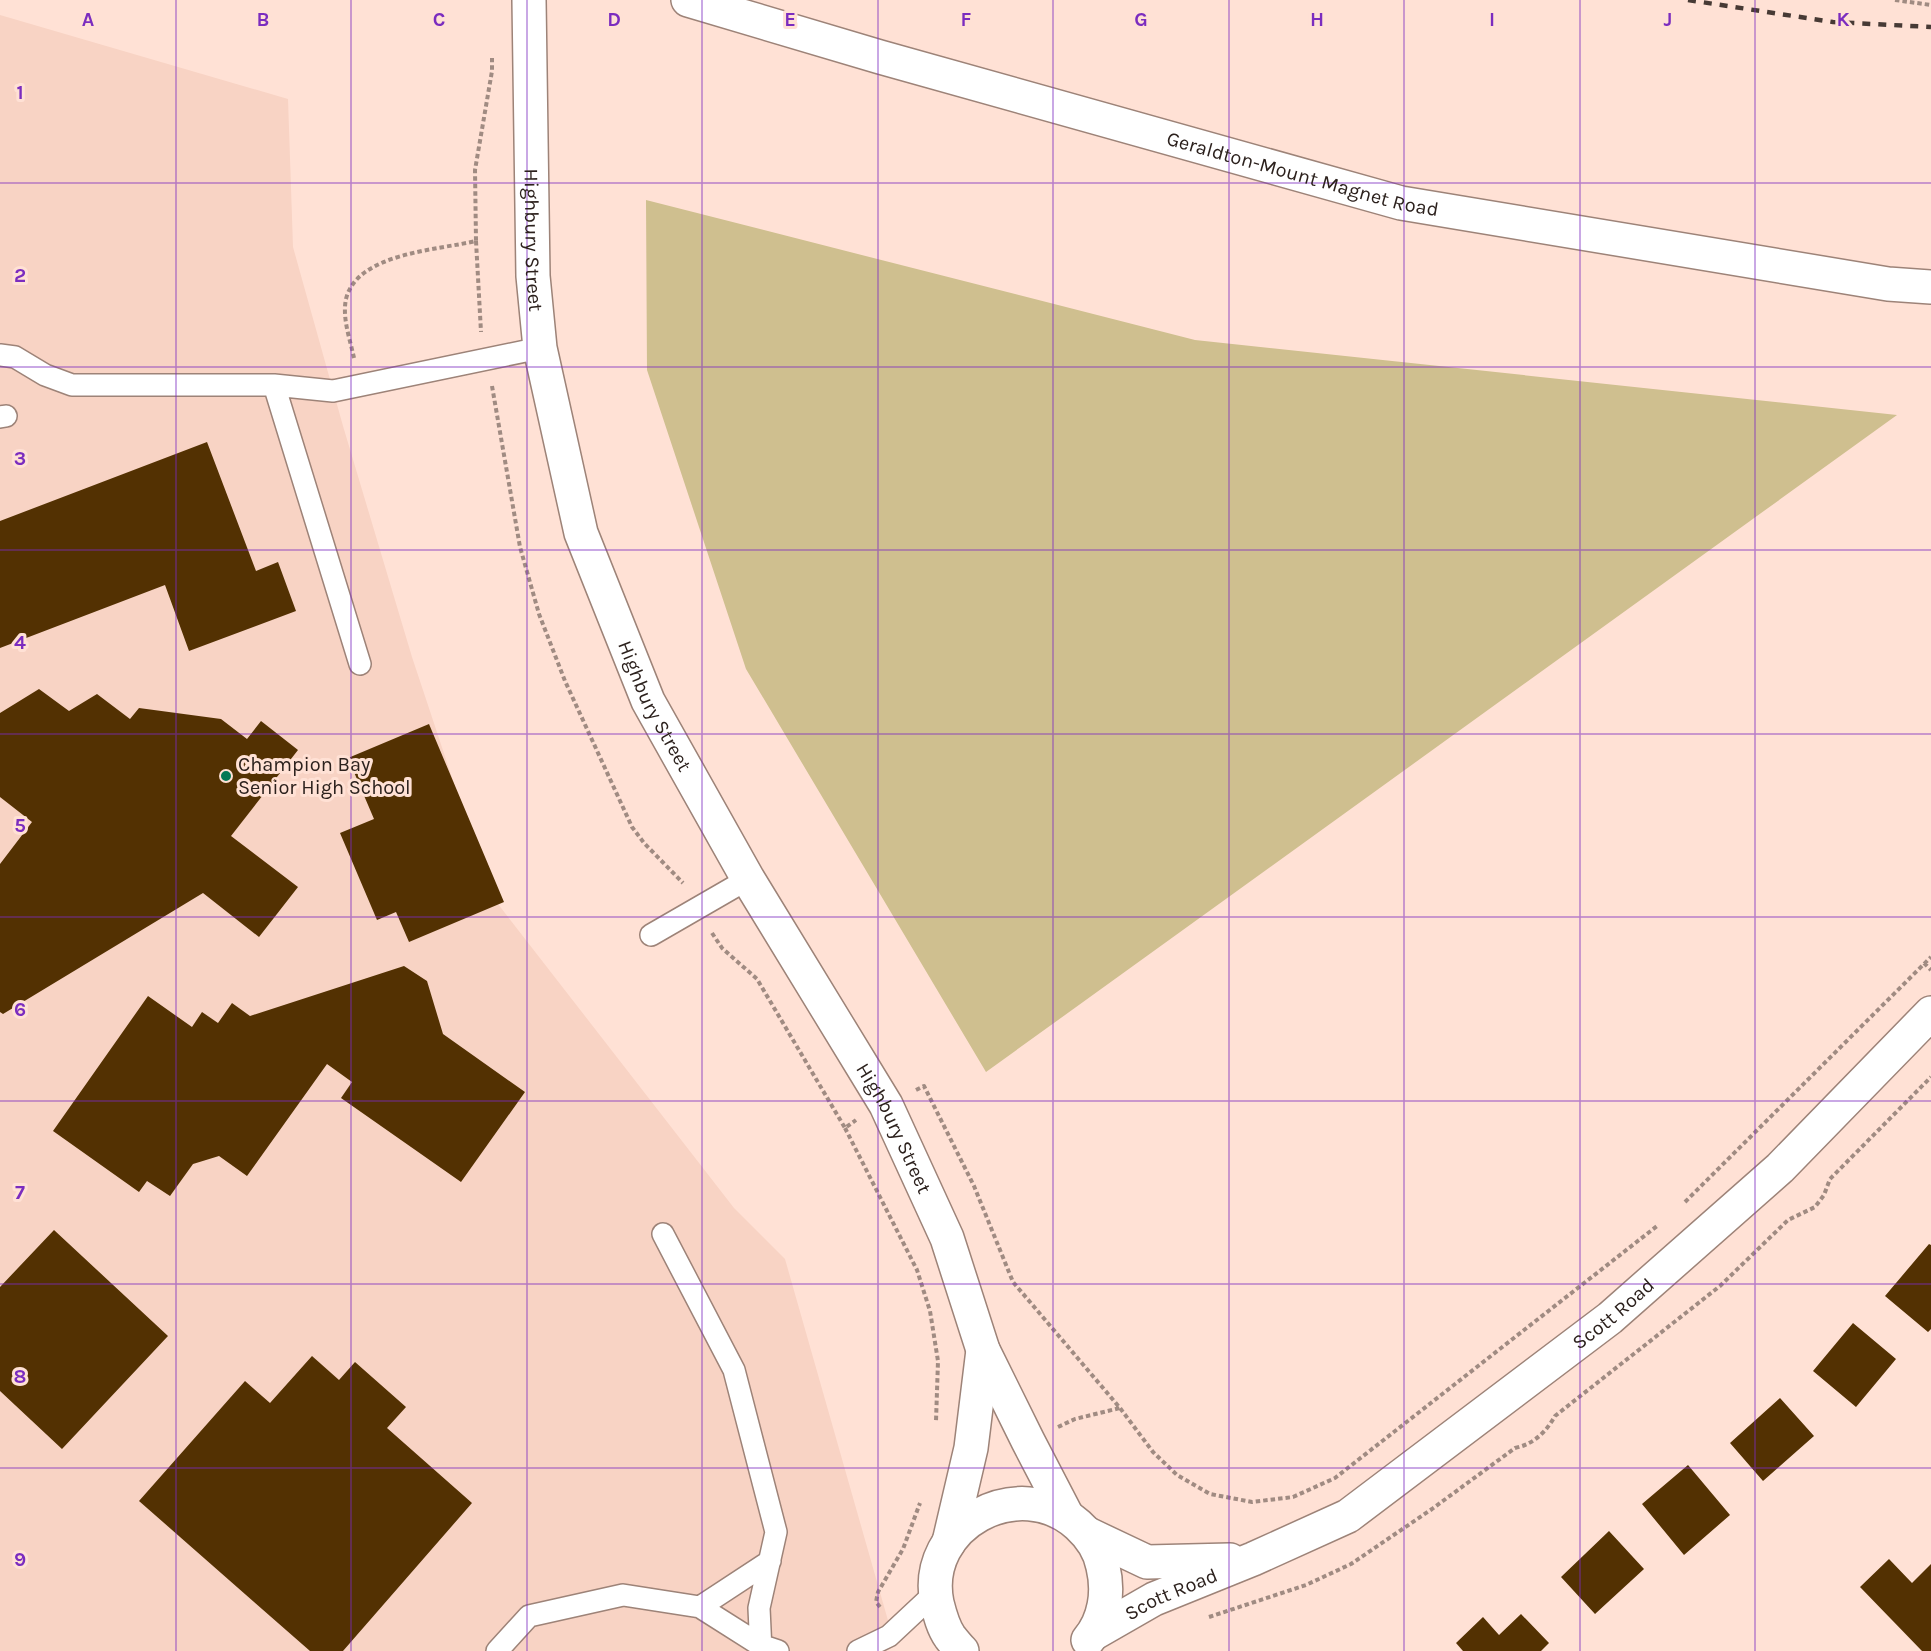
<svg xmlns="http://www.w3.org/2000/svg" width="1931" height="1651" viewBox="0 0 1931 1651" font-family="Karla,sans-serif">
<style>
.built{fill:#f8d3c4}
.green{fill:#cfbf8f}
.building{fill:#533102}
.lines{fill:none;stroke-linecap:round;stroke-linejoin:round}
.service-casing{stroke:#9d8378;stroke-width:24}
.tertiary-casing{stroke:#9d8378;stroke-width:36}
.trunk-casing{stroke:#9d8378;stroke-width:36}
.path{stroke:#a08b82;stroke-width:4;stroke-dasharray:4.5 3;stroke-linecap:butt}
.service{stroke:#fff;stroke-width:21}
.tertiary{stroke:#fff;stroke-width:33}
.trunk{stroke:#fff;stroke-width:33}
.rail{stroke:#473a35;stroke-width:4.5;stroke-dasharray:8 8;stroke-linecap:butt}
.grid{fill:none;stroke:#7b2cbf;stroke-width:1.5;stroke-opacity:0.55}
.poi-dot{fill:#037854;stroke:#ffe1d5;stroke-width:2}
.labels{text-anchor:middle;stroke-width:6;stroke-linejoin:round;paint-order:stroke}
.street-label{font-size:20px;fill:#2c211d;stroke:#ffe1d5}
.poi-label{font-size:20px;fill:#2c211d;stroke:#ffe1d5;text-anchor:start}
.grid-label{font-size:20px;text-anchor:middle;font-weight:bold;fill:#7b2cbf;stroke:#ffe1d5;stroke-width:6;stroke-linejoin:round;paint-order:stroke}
</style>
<rect width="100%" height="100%" fill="#ffe1d5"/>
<!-- built -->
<path class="built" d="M0,15L288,99L293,247L343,426L412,657L491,895L734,1208L785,1259L891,1631L872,1651H0Z"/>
<!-- green -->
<path class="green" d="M646,200L1195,340L1897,415L986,1072L746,669L647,370Z"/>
<!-- building -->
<path class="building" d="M207,442L256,571L278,562L296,611L189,651L165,585L0,648V521Z
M39,689L69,711L97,694L130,719L139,708L221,719L247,739L261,721L298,750L231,836L298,887L259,937L203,893L3,1014L0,1012V864L32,822L0,797V713Z
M429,724L504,902L409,942L396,912L377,920L340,833L374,819L348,758Z
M404,966L427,981L443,1034L525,1092L461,1182L341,1098L352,1082L327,1064L247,1176L219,1156L193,1164L170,1196L147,1181L139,1192L53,1131L148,996L192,1027L202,1012L218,1023L232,1003L250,1016Z
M54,1230L168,1336L62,1449L0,1391V1287Z
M1929,1244L1931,1245V1329L1928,1332L1885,1296Z
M1853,1323L1896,1359L1856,1407L1813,1371Z
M312,1356L339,1380L355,1362L406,1407L387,1428L472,1503L343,1651H310L139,1501L245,1381L270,1403Z
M1780,1398L1814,1436L1763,1481L1730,1443Z
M1688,1465L1730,1515L1684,1555L1642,1504Z
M1609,1531L1644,1569L1595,1614L1561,1577Z
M1889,1559L1912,1583L1931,1564V1651H1922L1860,1587Z
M1521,1614L1549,1643L1541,1651H1463L1456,1643L1483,1617L1499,1635Z"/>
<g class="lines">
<defs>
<path id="service" d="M0,355L15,357L45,375L72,385H274L333,391L540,348
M274,385L360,664
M0,417L6,416
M651,935L748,879
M663,1234L734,1370L776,1532L759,1608L761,1651
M700,1607L770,1561
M497,1651L529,1616L623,1595L700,1607L760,1645L778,1651
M858,1651L889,1636L935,1593"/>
<g id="tertiary">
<path id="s1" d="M529,0L533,276L540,348L581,533L648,701L748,879L886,1105L947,1238L983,1350L1028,1441L1067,1516"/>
<path d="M1088,1534L1147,1562L1230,1560"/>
<path d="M949,1542L971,1448L983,1350"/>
<path id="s2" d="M1093,1634L1154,1599L1253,1559L1348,1516L1610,1318L1780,1168L1931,1013"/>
<path d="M962,1651C958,1647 954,1642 950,1637C943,1627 940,1615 937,1603C921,1525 1019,1472 1078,1525C1090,1536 1100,1550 1103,1567C1109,1592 1105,1620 1088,1640"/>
</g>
<g id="trunk">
<path id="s3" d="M688,0L880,57L1401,203L1888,284L1931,287"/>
</g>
</defs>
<!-- service casing -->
<use href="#service" class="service-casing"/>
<!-- tertiary casing -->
<use href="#tertiary" class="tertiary-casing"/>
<!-- trunk casing -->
<use href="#trunk" class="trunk-casing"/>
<!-- path -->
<path class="path" d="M1895,0L1931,5
M476,241L481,332
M354,358C350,339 342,318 346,299C357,253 438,250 476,241L475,170L492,71V58
M492,386L520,547L539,614L565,681L632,827L644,843L683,883
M712,933L722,948L757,979L845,1128L856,1120
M1924,963L1931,970
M916,1090L924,1086L974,1186L1013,1282L1120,1408L1153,1452L1177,1475L1210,1494L1252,1502L1293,1497L1335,1478L1657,1226
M845,1128L917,1270L930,1311L938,1361L936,1421
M1685,1202L1931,957
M1058,1427L1075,1419L1120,1408
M880,1607L876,1602L878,1592L903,1549L920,1503
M1209,1617L1306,1585L1351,1564L1432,1509L1515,1448C1534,1444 1546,1432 1555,1416L1720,1286L1788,1220L1815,1207L1824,1195L1830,1179L1931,1077"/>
<!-- service -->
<use href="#service" class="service"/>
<!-- tertiary -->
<use href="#tertiary" class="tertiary"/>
<!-- trunk -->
<use href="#trunk" class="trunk"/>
<!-- rail -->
<path class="rail" d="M1688,0L1833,22L1931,27"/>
</g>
<!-- grid -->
<path class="grid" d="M176,0V1651M351,0V1651M527,0V1651M702,0V1651M878,0V1651M1053,0V1651M1229,0V1651M1404,0V1651M1580,0V1651M1755,0V1651M0,183H1931M0,367H1931M0,550H1931M0,734H1931M0,917H1931M0,1101H1931M0,1284H1931M0,1468H1931"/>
<!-- markers -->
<circle class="poi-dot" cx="226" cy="776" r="6"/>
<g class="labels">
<!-- street labels -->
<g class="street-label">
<text dy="7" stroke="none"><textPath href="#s3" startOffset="639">Geraldton-Mount Magnet Road</textPath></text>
<text dy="7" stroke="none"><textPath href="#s1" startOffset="240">Highbury Street</textPath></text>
<text dy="7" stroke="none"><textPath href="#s1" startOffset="726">Highbury Street</textPath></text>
<text dy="7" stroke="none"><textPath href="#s1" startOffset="1212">Highbury Street</textPath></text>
<text dy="7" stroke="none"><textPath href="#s2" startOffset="615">Scott Road</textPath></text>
<text dy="7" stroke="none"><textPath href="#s2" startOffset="88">Scott Road</textPath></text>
</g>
<!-- poi labels -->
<g class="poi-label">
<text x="238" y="771">Champion Bay<tspan x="238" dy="23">Senior High School</tspan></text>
</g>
</g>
<g class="grid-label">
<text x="88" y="26">A</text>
<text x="263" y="26">B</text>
<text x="439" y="26">C</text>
<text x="614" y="26">D</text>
<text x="790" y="26">E</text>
<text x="966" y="26">F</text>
<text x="1141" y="26">G</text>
<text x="1317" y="26">H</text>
<text x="1492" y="26">I</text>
<text x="1668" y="26">J</text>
<text x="1843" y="26">K</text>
<text x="20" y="99">1</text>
<text x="20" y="282">2</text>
<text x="20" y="465">3</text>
<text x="20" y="649">4</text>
<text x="20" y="832">5</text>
<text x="20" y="1016">6</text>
<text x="20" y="1199">7</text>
<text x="20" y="1383">8</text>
<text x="20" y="1566">9</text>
</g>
</svg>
